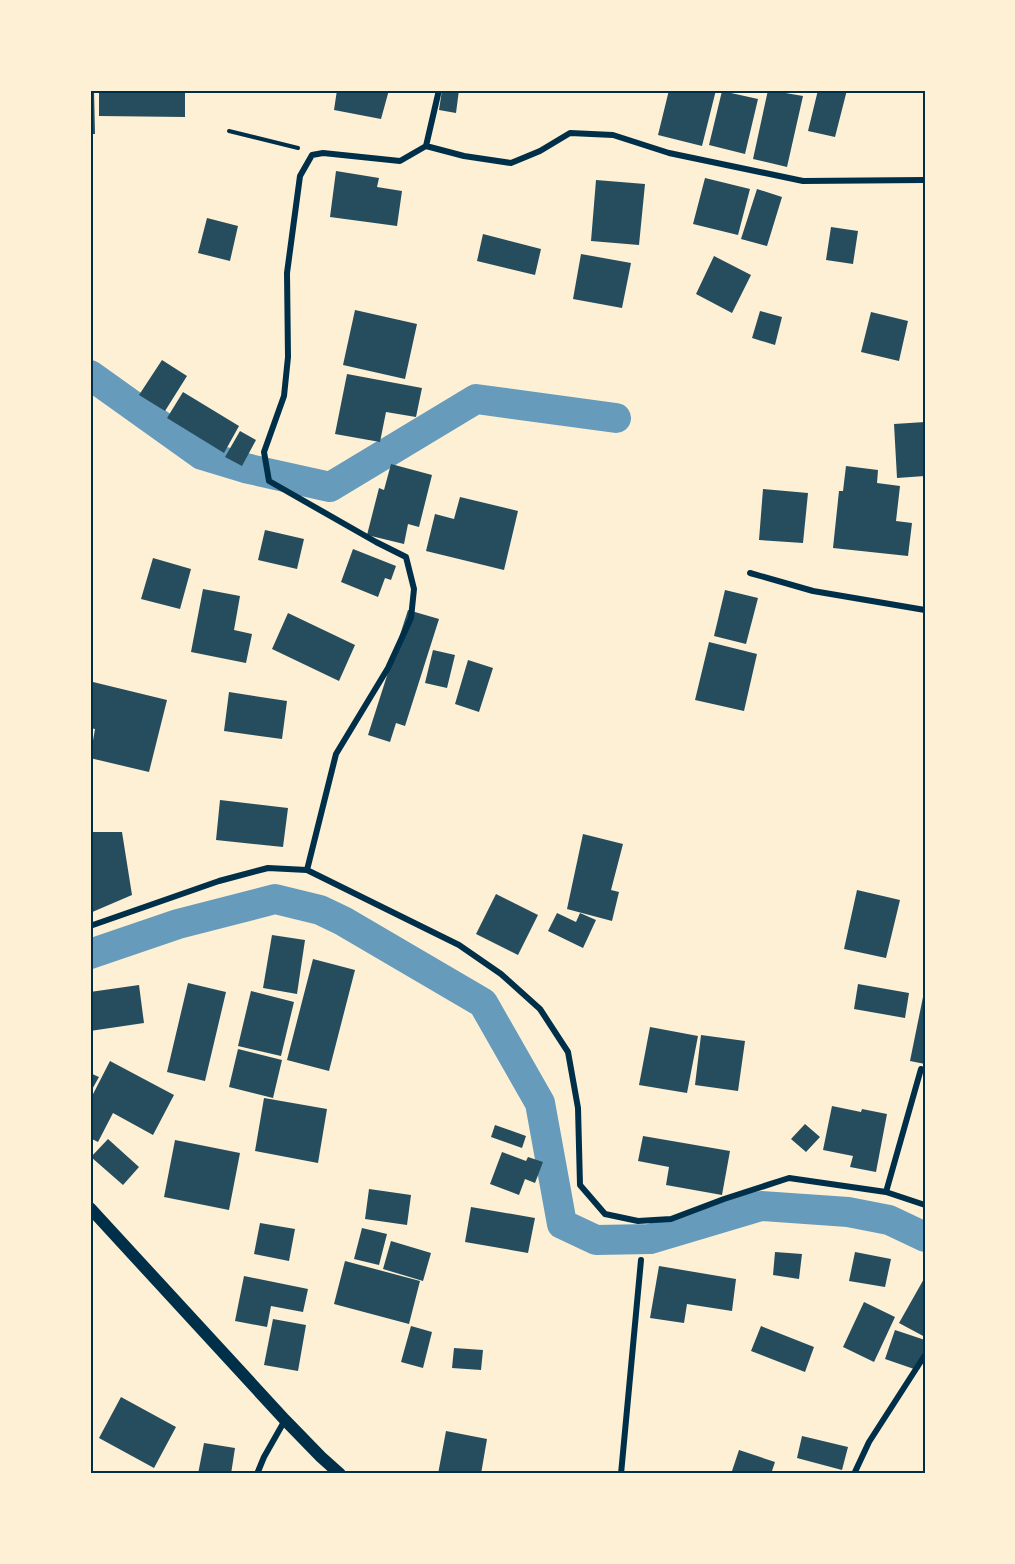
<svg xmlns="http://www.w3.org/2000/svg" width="1015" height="1564" viewBox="0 0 1015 1564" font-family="'DM Sans',sans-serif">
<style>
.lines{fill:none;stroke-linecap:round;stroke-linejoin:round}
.canal{stroke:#669bbc;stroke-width:30}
.building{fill:#264d5e}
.path{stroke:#003049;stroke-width:4}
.minor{stroke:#003049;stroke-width:6}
.secondary{stroke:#003049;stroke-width:12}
.neatline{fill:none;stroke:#003049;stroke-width:2}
</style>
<rect width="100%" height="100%" fill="#fdf0d5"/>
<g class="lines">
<!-- canal -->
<path class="canal" d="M90,375L202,455L245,468L330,487L476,399L616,418
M90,954L178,924L275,899L320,910L343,921L483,1003L540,1103L562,1224L596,1240L650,1239L761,1206L848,1212L889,1220L925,1237"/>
</g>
<!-- building -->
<path class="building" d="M90,90H94L95,134H90Z
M99,90H185V117L99,116Z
M337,90H389L381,119L334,110Z
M442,90H459L456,113L439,110Z
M669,90H716L702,146L658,135Z
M768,90L803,96L787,167L753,159Z
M818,90H847L835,137L808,131Z
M722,91L758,99L745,154L709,145Z
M336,171L379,178L377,187L402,191L397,226L330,217Z
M705,178L750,189L738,235L693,224Z
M596,180L645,184L639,245L591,241Z
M757,189L782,197L767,246L741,239Z
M207,218L238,226L230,261L198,253Z
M831,227L858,231L853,264L826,260Z
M483,234L541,249L535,275L477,261Z
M581,254L631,263L622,308L573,299Z
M714,256L751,275L732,313L696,294Z
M355,310L417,324L405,379L343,365Z
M760,311L782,317L775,345L752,338Z
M871,312L908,321L899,361L861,352Z
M162,360L187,376L165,411L139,395Z
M347,374L422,388L416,417L386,412L380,442L335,434Z
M183,392L239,426L224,453L167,418Z
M925,422V476L897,478L894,424Z
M240,431L256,440L242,466L225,457Z
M391,464L432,475L419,527L408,524L404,544L367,535L379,488L384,490Z
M846,466L878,470L877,483L900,486L896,521L912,523L908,556L833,548L839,491H843Z
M763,489L808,493L803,543L759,540Z
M460,497L518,511L504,570L426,551L435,514L454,519Z
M265,530L304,539L297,569L258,560Z
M353,549L396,566L391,580L385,578L378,597L341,582Z
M153,558L191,569L180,609L141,599Z
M203,589L240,596L234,630L252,634L246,663L191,652Z
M725,590L758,598L746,644L714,636Z
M408,610L439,619L405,726L396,723L390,742L368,735Z
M288,613L355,645L339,681L272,649Z
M709,642L757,654L744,711L695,700Z
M433,650L455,655L447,688L425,683Z
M468,660L493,668L479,712L455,704Z
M93,682L167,700L149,772L90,758L95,729L90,728V694Z
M229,692L287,701L282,739L224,731Z
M220,800L288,808L283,847L216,840Z
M90,832H122L132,895L90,913Z
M583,834L623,844L611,890L619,892L612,921L567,909Z
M857,890L900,900L886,958L844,949Z
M496,894L538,915L518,955L476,934Z
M557,913L576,922L580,913L596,920L583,948L548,931Z
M272,935L305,940L297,994L263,988Z
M313,959L355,970L329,1071L287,1060Z
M188,983L226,992L205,1081L167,1072Z
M858,984L909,993L905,1018L854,1009Z
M139,985L144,1023L90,1031V992Z
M251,991L294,1002L281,1056L238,1046Z
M924,992H925V1064L910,1061Z
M650,1027L698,1036L687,1093L639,1085Z
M701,1035L745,1041L738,1091L695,1085Z
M238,1049L282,1060L273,1098L229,1087Z
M110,1061L174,1095L153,1135L113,1113L98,1142L90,1138V1100Z
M90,1073L99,1077L90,1093Z
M264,1098L327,1109L318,1163L255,1151Z
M832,1106L861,1112L862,1109L887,1114L876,1172L850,1167L853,1156L823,1150Z
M805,1124L820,1137L806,1152L791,1139Z
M495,1125L526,1136L522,1148L491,1137Z
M643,1136L730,1151L722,1195L666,1185L669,1167L638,1161Z
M108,1139L139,1167L123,1185L91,1157Z
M175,1140L240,1153L229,1210L164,1197Z
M502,1152L526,1161L528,1157L543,1162L535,1183L525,1179L519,1195L490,1184Z
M369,1189L411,1195L407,1225L365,1219Z
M471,1207L535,1218L528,1253L465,1242Z
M260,1223L295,1229L289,1261L254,1254Z
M362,1228L387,1234L379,1265L354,1259Z
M391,1241L431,1253L423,1281L383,1269Z
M775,1252L802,1254L799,1279L773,1275Z
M855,1252L891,1259L885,1287L849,1281Z
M345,1261L420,1281L409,1324L334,1304Z
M659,1266L736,1279L732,1311L687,1304L684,1323L650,1318Z
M244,1276L308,1289L303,1312L271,1306L267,1327L235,1321Z
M925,1277V1337L899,1323Z
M864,1302L895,1317L874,1362L843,1347Z
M273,1319L306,1325L298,1371L264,1365Z
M411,1326L432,1332L423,1368L401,1362Z
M761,1326L814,1347L805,1372L751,1351Z
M895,1330L925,1340V1348L917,1370L885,1359Z
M454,1348L483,1350L481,1370L452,1368Z
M121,1397L176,1427L154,1468L99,1438Z
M446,1431L487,1439L481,1474H438Z
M802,1436L848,1447L842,1470L797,1458Z
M204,1443L235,1448L231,1474H198Z
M739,1450L775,1462L771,1474H731Z"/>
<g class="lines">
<!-- path -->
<path class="path" d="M229,131L298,148"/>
<!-- minor -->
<path class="minor" d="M426,146L464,156L511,163L540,151L570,133L613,135L669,153L803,181L925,180
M426,146L439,90
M750,573L813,591L925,610
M307,870L336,754L388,668L411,618L414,589L406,557L376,542L269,481L264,452L284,396L288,357L287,273L300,176L312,155L323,153L400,161L426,146
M90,926L219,881L268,868L307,870L459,945L501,974L540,1009L568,1052L578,1108L580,1185L605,1214L638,1221L671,1219L724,1199L789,1178L886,1192L925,1205
M886,1192L921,1069
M257,1474L264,1457L285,1420
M621,1474L641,1260
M854,1474L869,1442L925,1355"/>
<!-- secondary -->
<path class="secondary" d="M90,1208L285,1420L321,1457L340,1474"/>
</g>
<!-- border -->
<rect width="1015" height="1564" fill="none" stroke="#fdf0d5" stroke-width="183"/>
<rect x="92" y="92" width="832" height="1380" class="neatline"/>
</svg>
